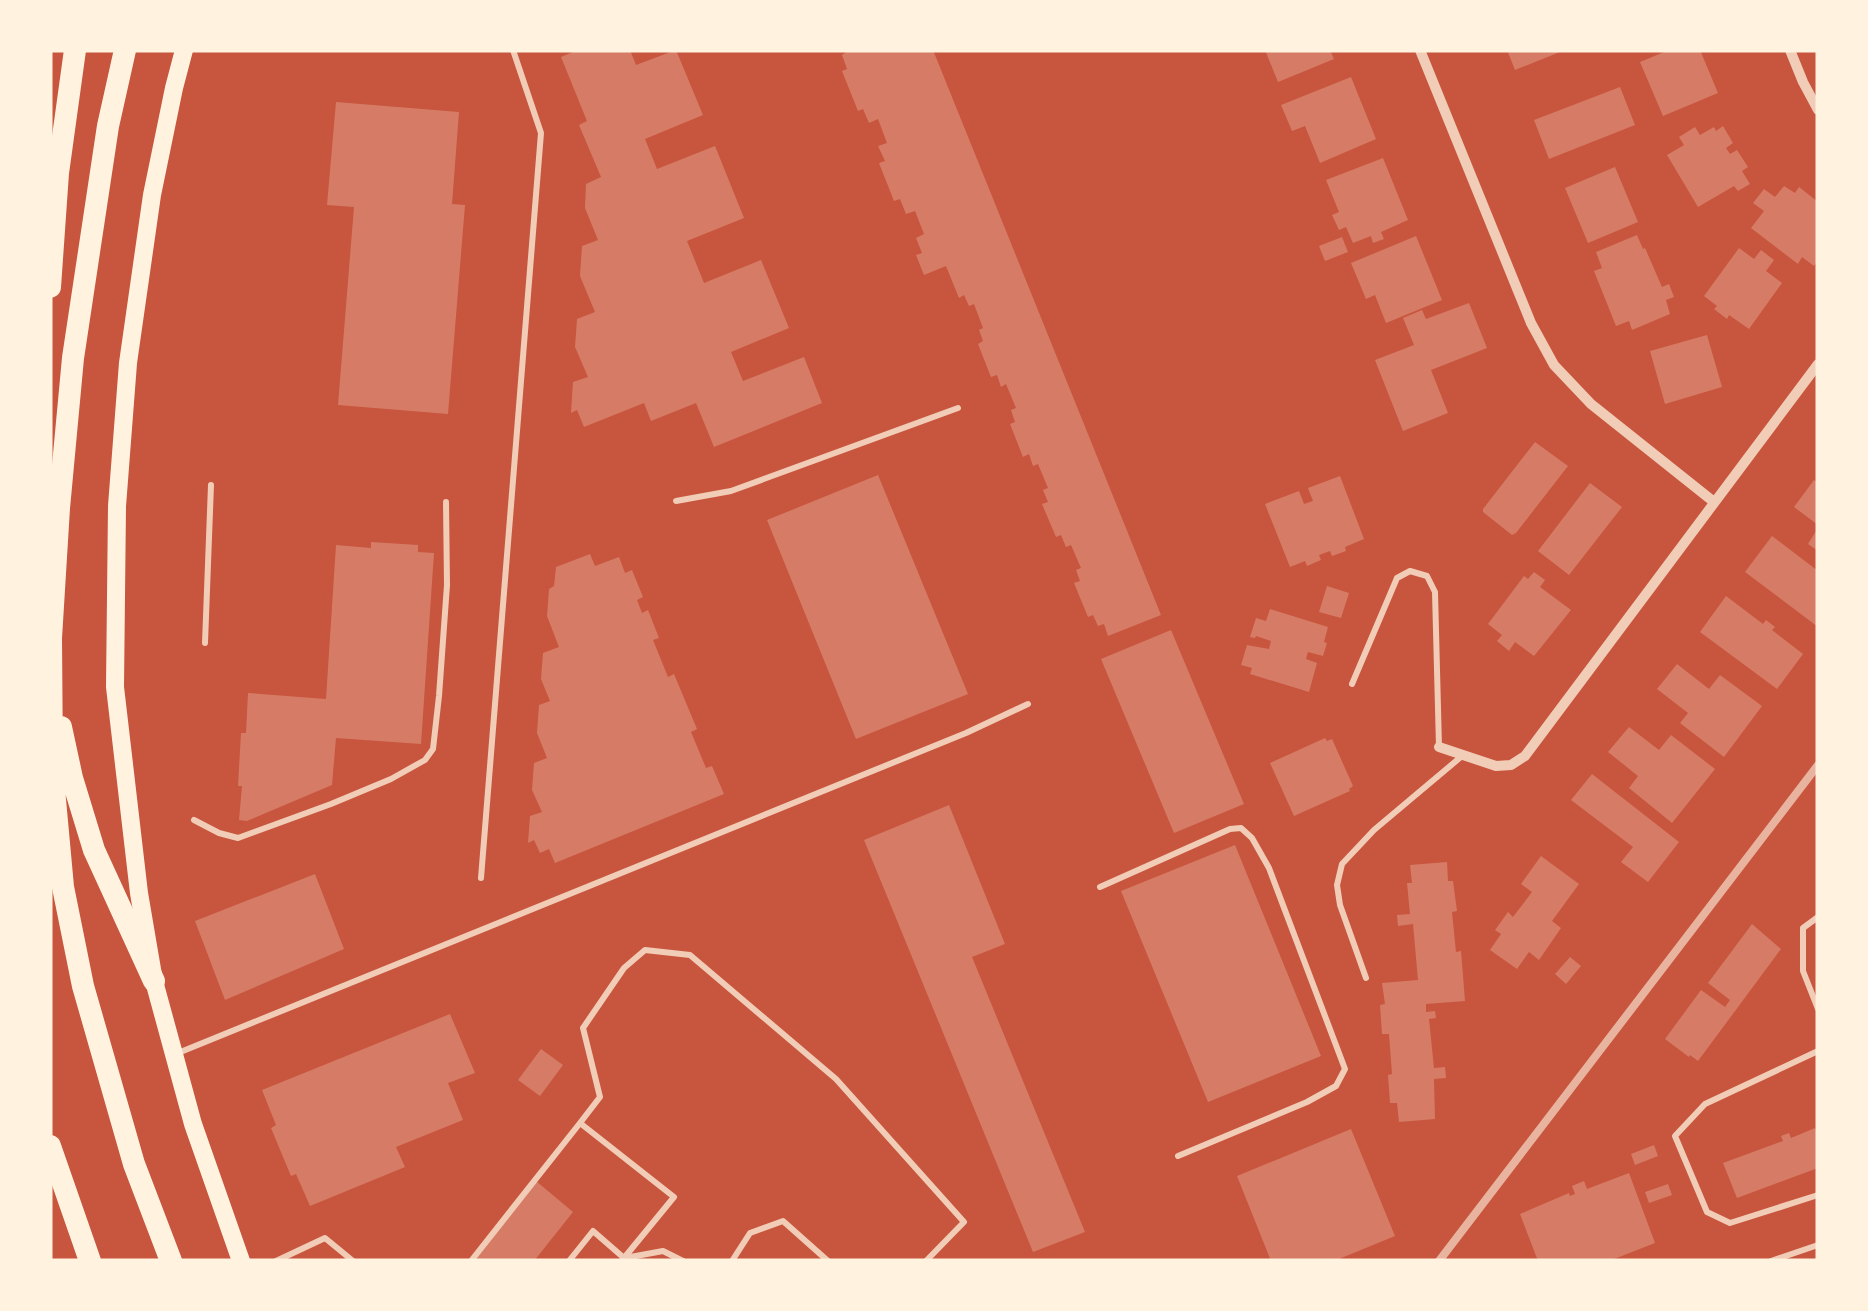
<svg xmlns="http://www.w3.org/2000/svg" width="1868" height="1311" viewBox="0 0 1868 1311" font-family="Lato,sans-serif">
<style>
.building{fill:#d67c66}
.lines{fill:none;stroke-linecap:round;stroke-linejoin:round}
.service{stroke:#f1ccb7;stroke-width:6}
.minor{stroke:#f1ccb7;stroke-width:10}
.secondary{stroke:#fff3e0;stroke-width:18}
.motorway{stroke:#fff3e0;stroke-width:22}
.rail{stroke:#e9b49f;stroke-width:8}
</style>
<rect width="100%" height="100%" fill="#c8553d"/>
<!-- building -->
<path class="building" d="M572,50H630L636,65L676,50L703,115L645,139L657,169L715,146L744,218L687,241L704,283L761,260L789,328L731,352L743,381L804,357L822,403L714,447L696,403L651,421L644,403L584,427L577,410L571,413L573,382L588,377L575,347L577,319L595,312L580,276L582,246L598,240L585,208L586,184L601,177L579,125L587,121L561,57L573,52Z
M849,50H933L1161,615L1108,636L1104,624L1098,626L1093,615L1088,617L1074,583L1080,581L1076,570L1081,568L1071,545L1066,547L1061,535L1056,537L1042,504L1048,502L1043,490L1048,488L1038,464L1033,466L1029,454L1023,457L1010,424L1015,422L1011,410L1016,408L1006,384L1001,387L997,375L991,377L978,344L983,341L979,330L983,328L974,304L969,306L964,295L959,298L946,266L924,275L916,255L922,253L916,238L924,234L915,211L906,214L900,199L894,201L879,163L885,161L878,146L887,143L878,119L869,123L863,109L858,111L842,71L847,69L842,55Z
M1265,50H1330L1334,59L1278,82Z
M1507,50H1565L1515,70Z
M1669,50H1700L1718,93L1663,116L1640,62Z
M1351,77L1376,139L1320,163L1305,126L1292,131L1281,105Z
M1620,87L1635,125L1549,159L1534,120Z
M336,102L459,112L452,204L465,205L448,414L338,405L354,207L327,205Z
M1723,126L1733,143L1726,148L1730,154L1737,150L1748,167L1742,171L1750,184L1738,191L1734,186L1698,207L1667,155L1684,145L1679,137L1695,127L1700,135L1714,127L1716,131Z
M1383,158L1408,220L1381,232L1384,239L1373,243L1371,236L1353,243L1346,227L1339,230L1332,215L1339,212L1326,180Z
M1615,167L1638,222L1588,243L1565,188Z
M1784,186L1795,193L1799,187L1818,202V261L1814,266L1802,257L1798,264L1751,228L1764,211L1753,203L1764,189L1775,197Z
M1637,235L1643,249L1645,248L1662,287L1669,284L1674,297L1666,300L1670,314L1632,330L1629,321L1616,326L1594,271L1602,268L1596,252Z
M1416,236L1442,300L1386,323L1375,295L1366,299L1351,263Z
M1342,237L1348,252L1325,261L1319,246Z
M1739,248L1754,259L1761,250L1774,260L1766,271L1782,283L1749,329L1729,315L1727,319L1714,309L1717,306L1704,296Z
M1469,303L1487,348L1431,370L1448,413L1403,431L1375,360L1414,345L1403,318L1422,310L1426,319Z
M1707,335L1722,387L1665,404L1650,351Z
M1535,442L1568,466L1516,533L1512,535L1483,512V509Z
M878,475L968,694L856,739L767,520Z
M1340,476L1364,539L1345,547L1346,551L1332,556L1330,551L1319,555L1321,560L1307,566L1305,561L1290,567L1265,504L1299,491L1304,504L1313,501L1308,488Z
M1814,480L1818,483V525L1794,507Z
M1590,483L1622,507L1569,575L1538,551Z
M1818,528V551L1808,544Z
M1772,536L1818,571V627L1745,572Z
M371,542L418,545V552L434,553L421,744L336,738L332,785L247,821L239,820L242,786H238L241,733H246L248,693L326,699L336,545L371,548Z
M590,554L595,566L619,557L625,573L632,570L643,597L637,600L642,613L648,610L659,638L653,640L668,677L674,674L697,729L691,732L706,768L712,766L724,794L555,863L549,849L540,853L534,840L528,843L530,816L542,812L532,790L534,763L547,758L537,733L539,705L550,701L541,679L543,653L559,647L547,616L549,589L554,586L556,567Z
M1534,572L1545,580L1540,587L1571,610L1534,656L1515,642L1509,651L1497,641L1502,635L1488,624L1524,576L1528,579Z
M1327,586L1349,593L1341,618L1319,612Z
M1726,596L1763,624L1766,620L1775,627L1772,630L1803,654L1777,689L1700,632Z
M1270,609L1328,627L1324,642L1327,643L1323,656L1308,652L1306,659L1317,663L1309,692L1250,674L1252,668L1241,665L1247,645L1269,649L1271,641L1256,636L1255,638L1250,637L1256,618L1266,621Z
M1171,630L1244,804L1174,833L1101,659Z
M1677,664L1709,689L1720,675L1762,706L1724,757L1680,723L1688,713L1657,689Z
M1629,727L1659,750L1671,735L1715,769L1672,823L1629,788L1638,776L1608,752Z
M1325,738L1327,741L1332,739L1353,786L1349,789L1350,791L1294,816L1270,763Z
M1592,774L1679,842L1648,882L1621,862L1633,847L1571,800Z
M949,805L1005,944L972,957L1085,1232L1033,1252L864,840Z
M1235,845L1321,1056L1208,1102L1121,891Z
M1541,856L1579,884L1552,921L1561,928L1539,960L1529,952L1517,969L1490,950L1501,934L1495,930L1508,912L1513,917L1532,892L1521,884Z
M1447,862L1448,881H1453L1457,911L1452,912L1456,952L1461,951L1465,1001L1426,1004V1012L1435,1011L1436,1018L1429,1019L1434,1068L1445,1067L1446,1078L1434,1079L1435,1119L1399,1122L1397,1103H1390L1388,1075L1392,1074L1389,1034H1382L1380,1005L1385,1004L1382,983L1418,980L1413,924L1398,926L1397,915L1410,914L1407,883H1412L1410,865Z
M315,874L344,949L225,1000L195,921Z
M1752,924L1781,949L1698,1061L1690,1055L1689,1057L1665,1039L1701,990L1725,1007L1730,1000L1708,983Z
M1570,957L1581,966L1566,984L1555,974Z
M450,1014L475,1073L448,1083L463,1120L396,1147L405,1167L310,1206L296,1174L291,1176L271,1128L276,1125L262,1090Z
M541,1049L563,1065L540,1096L518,1080Z
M1815,1128L1818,1136V1168L1737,1198L1723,1163L1783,1141L1781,1136L1789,1133L1791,1138Z
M1351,1129L1395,1236L1334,1261H1271L1237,1176Z
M1654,1145L1658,1156L1635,1165L1631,1154Z
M1629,1173L1655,1243L1609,1261H1538L1520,1214L1569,1193L1570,1196L1575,1194L1572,1186L1584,1181L1587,1189Z
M536,1181L573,1212L534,1261H474Z
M1668,1184L1672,1195L1649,1203L1645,1192Z"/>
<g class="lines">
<!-- service -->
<path class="service" d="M676,501L731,491L958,408
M205,643L211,485
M1352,684L1397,578L1410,571L1427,576L1435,592L1439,747
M194,820L219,833L238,838L331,804L391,779L425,760L433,749L439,696L447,585L446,502
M481,878L541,133L513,50
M1100,887L1230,829L1241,828L1252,838L1269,868L1345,1069L1336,1086L1307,1102L1178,1156
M1818,917L1803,928V971L1818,1009
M1366,978L1340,905L1337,885L1342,864L1374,830L1462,756
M1818,1051L1705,1104L1675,1136L1707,1212L1730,1223L1818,1195
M178,1053L966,733L1028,704
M580,1123L600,1097L583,1028L624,968L645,950L690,955L836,1079L964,1222L926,1261
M625,1258L663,1251L683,1261
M276,1261L325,1238L353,1261
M471,1261L580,1123L674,1197L624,1258
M569,1261L593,1231L624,1258L622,1261
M732,1261L750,1233L783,1221L828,1261
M1771,1261L1818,1245"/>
<!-- minor -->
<path class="minor" d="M1420,50L1531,323L1554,365L1591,404L1714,502
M1790,50L1803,82L1818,110
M1439,747L1496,766L1511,765L1525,756L1818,364"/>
<!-- secondary -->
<path class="secondary" d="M184,50L174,88L152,195L128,363L117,506L115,687L139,893L154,981L193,1124L241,1261"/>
<!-- motorway -->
<path class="motorway" d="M125,50L108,126L73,358L59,508L51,638L52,767L63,887L83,986L134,1164L171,1261
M50,287L58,173L75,50
M61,727L72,778L94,850L154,981
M50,1146L90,1261"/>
<!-- rail -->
<path class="rail" d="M1439,1261L1818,765"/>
</g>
<!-- border -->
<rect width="1868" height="1311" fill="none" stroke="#fff3e0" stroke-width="105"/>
</svg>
